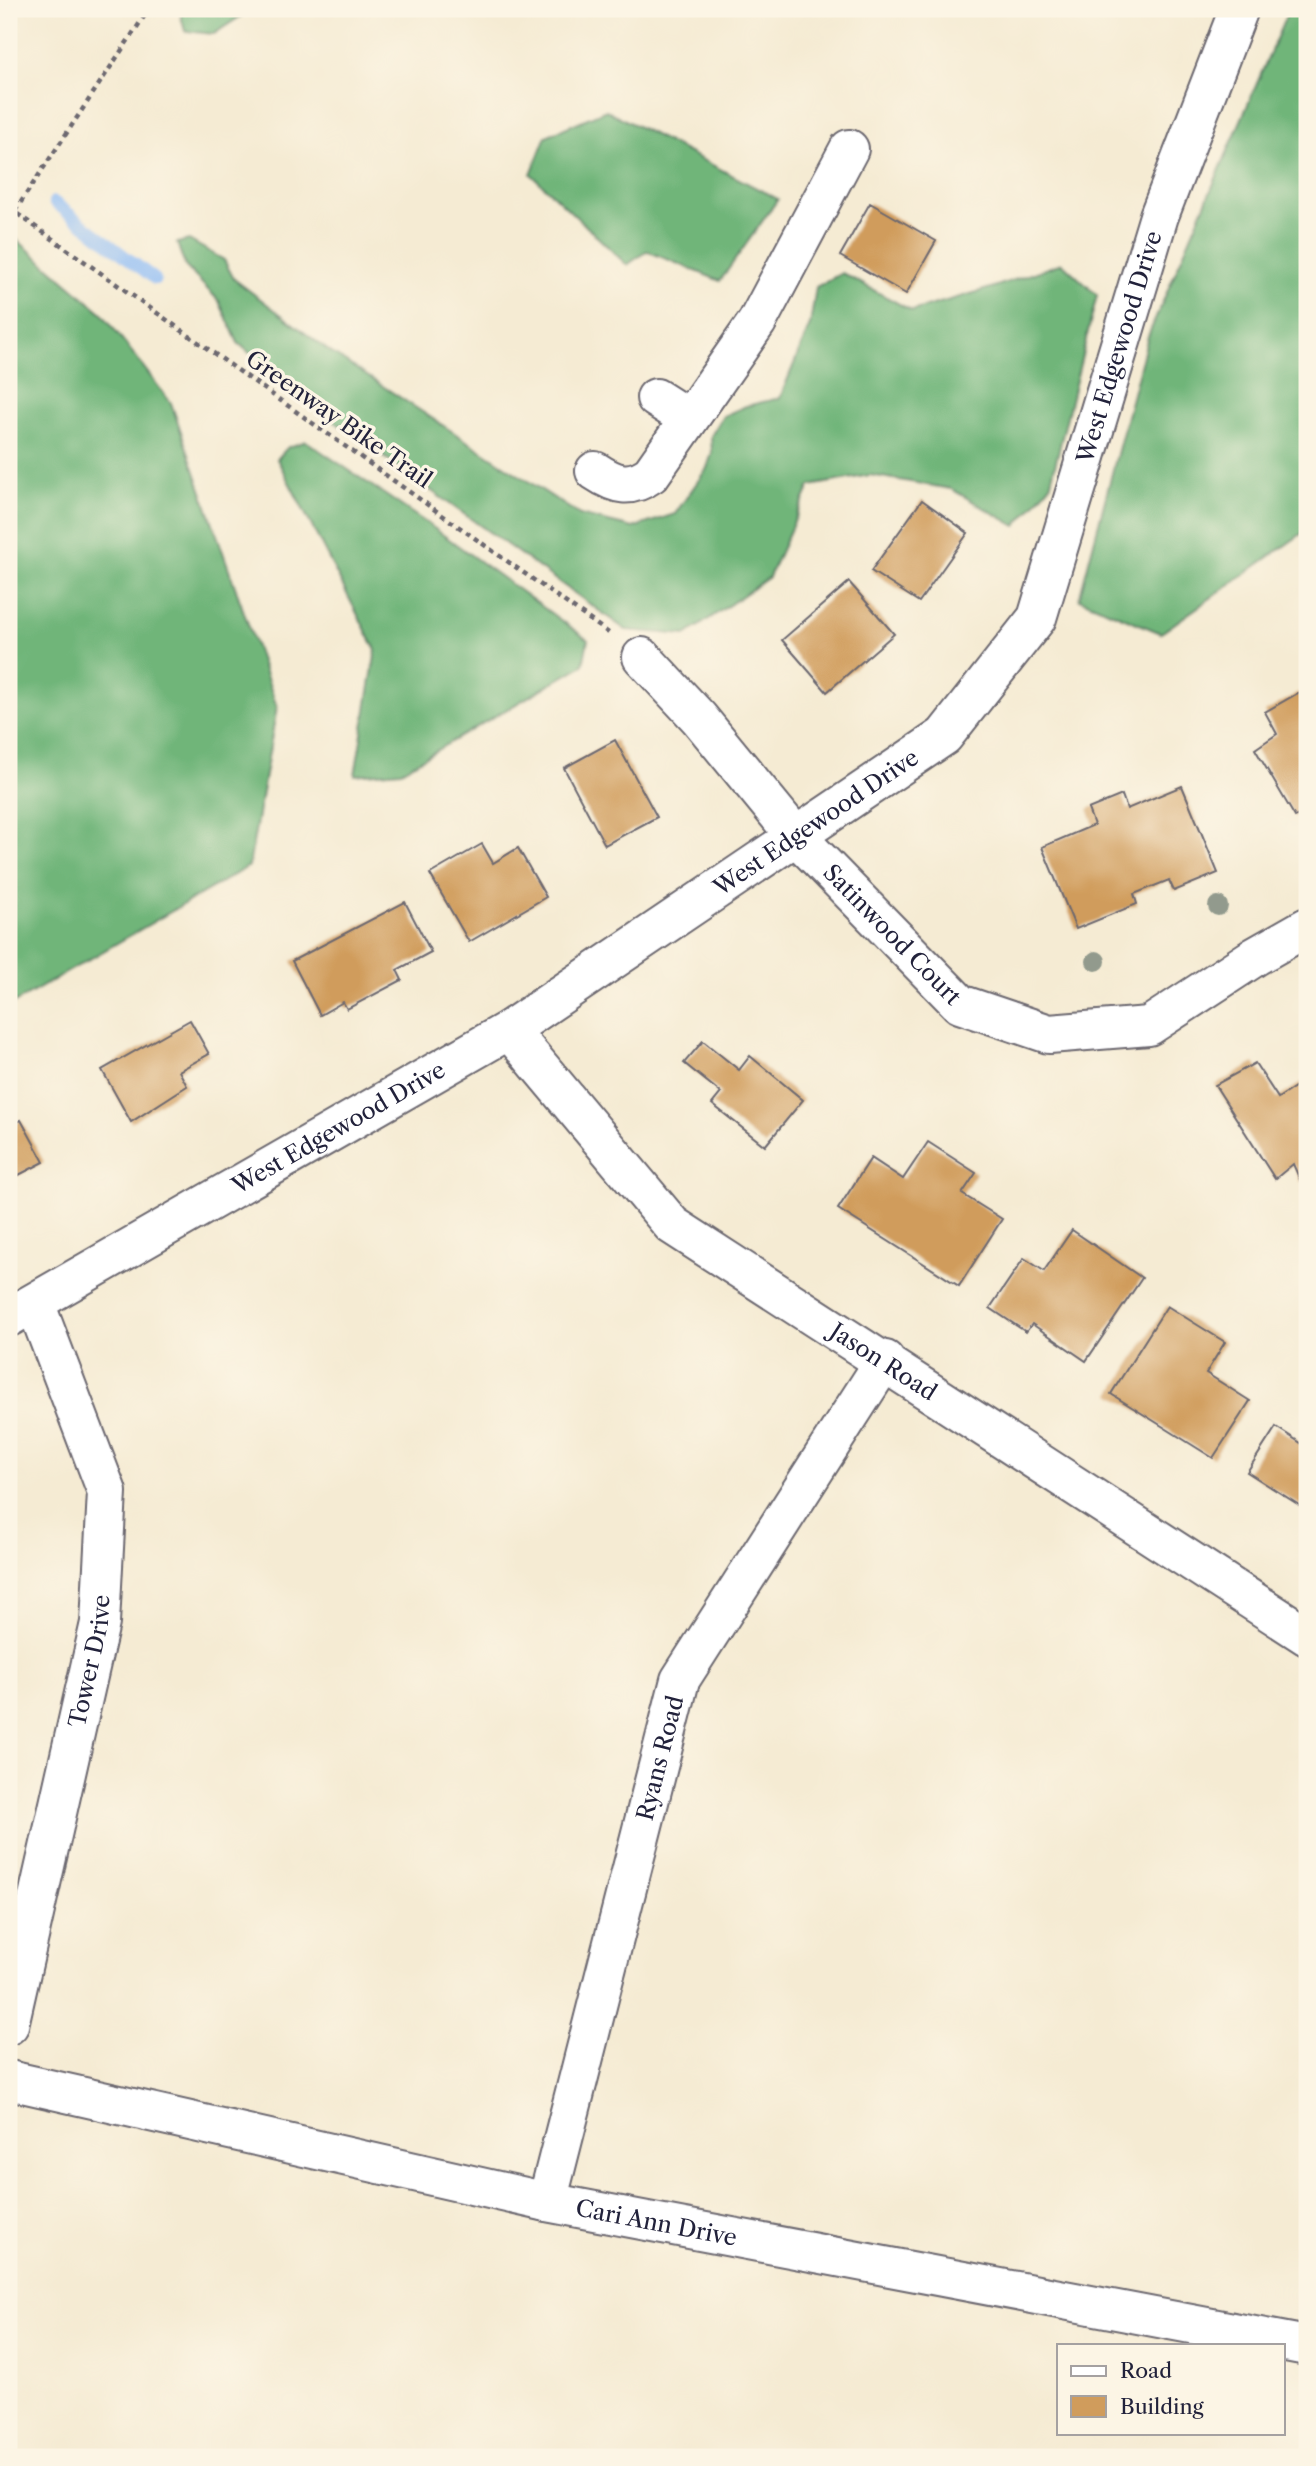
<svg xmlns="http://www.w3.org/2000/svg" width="1316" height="2466" viewBox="0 0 1316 2466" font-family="'Libre Caslon Text',serif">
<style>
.forest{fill:#6fb579;stroke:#486c5a;stroke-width:2}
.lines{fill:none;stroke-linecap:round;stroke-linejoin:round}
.stream{stroke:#8abaf6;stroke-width:12}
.building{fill:#d09c5c}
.minor-casing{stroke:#6c6870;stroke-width:42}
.path{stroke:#6c6870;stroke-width:4.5;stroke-dasharray:5 5;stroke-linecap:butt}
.minor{stroke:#fff;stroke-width:38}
.tree{fill:#929a8d}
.labels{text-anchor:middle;stroke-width:7;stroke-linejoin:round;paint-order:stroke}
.street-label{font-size:23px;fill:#22223b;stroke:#fcf5e5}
</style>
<rect width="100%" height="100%" fill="#fcf5e5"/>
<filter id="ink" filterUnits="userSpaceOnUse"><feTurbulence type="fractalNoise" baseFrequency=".0143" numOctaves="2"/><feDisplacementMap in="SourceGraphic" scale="14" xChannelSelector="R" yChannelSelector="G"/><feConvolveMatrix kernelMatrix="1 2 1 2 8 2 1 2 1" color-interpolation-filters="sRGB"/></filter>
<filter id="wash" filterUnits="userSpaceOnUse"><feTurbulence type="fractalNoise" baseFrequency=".00686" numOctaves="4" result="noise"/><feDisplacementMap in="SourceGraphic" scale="28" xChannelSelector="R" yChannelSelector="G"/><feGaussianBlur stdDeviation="1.57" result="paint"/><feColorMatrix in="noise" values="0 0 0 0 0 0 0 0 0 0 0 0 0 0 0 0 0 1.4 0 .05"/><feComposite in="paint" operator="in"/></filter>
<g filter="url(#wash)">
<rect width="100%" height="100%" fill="#f5ebd3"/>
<!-- forest -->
<path class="forest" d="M179,9H240L241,16L214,34L185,31Z
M1289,9H1307V530L1161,633L1079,599L1148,336Z
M606,110L778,199L720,281L647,251L627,265L531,174L546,136Z
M9,233L101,312L171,403L277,707L249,866L9,1006Z
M189,240L224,260L234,279L329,351L580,515L633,528L675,514L707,468L712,453L711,436L723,416L746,406L780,398L810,325L816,287L842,273L912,311L991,288L1062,263L1097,295L1050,486L1016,526L951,489L870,475L810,486L769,577L686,635L626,630L306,401L238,343L219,301L185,266L177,243Z
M306,441L431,526L588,640L583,665L401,771L355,775L376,650L277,459L288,447Z"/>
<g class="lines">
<!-- stream -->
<path class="stream" d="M9,175L11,176
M54,202L155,279"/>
</g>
<g id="blocks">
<!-- building -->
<path class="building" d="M870,203L936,241L906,294L840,256Z
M922,500L968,533L919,602L871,571Z
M849,582L894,634L827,692L782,640Z
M1307,688V810L1295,817L1255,749L1277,734L1265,712Z
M615,740L657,817L605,845L564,768Z
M1182,786L1218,873L1174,891L1169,880L1134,894L1137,904L1076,929L1042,847L1094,825L1088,809L1122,795L1127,809Z
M482,844L493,863L518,848L546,897L469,942L430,874Z
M405,902L431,952L397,970L402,980L347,1009L343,1002L320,1015L292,961Z
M190,1020L209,1054L179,1071L187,1086L131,1122L102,1070Z
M703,1041L739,1070L750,1056L803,1100L765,1146L712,1104L721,1093L684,1063Z
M1255,1063L1278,1098L1307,1079V1177L1301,1182L1293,1164L1275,1179L1215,1085Z
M21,1120L44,1162L9,1180V1127Z
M928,1142L976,1173L962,1194L1002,1219L959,1286L838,1209L871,1158L903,1179Z
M1072,1230L1142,1278L1086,1361L1032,1324L1026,1332L990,1308L1024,1258L1044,1271Z
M1167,1306L1225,1342L1206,1373L1250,1401L1213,1458L1111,1394Z
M1276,1427L1304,1445L1307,1440V1510L1247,1472Z"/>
</g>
</g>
<g filter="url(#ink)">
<use href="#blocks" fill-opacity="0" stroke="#6c6870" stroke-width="2"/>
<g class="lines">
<defs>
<g id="minor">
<path d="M656,398L689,419"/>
<path d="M595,471C616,485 630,489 651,474L757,322L849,149"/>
<path id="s1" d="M642,657L699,718L794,834L960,1004L1049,1034L1149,1026L1256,956L1307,927"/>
<path id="s2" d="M509,1030L672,1225L1307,1636"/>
<path id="s3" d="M9,1317L509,1030L944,736L1037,618L1159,216L1239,9"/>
<path id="s4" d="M9,2025L100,1623L107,1492L35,1303"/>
<path id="s5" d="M9,2080L547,2202L1307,2346"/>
<path id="s6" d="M547,2202L680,1680L885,1360"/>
</g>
</defs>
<!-- minor casing -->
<use href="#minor" class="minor-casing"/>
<!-- path -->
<path class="path" d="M9,208L610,634
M15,211L149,9"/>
<!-- minor -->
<use href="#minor" class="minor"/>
</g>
<!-- trees -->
<g class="tree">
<circle cx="1218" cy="906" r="10"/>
<circle cx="1096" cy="961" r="10"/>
</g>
</g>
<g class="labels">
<!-- street labels -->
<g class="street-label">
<text dy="8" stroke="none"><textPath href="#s3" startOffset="1535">West Edgewood Drive</textPath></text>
<text transform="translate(339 419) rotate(35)" y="8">Greenway Bike Trail</text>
<text dy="8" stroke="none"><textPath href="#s3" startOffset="947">West Edgewood Drive</textPath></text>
<text dy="8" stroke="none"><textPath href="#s1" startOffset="374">Satinwood Court</textPath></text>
<text dy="8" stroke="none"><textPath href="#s3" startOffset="380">West Edgewood Drive</textPath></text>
<text dy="8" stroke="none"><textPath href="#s2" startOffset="506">Jason Road</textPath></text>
<text dy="8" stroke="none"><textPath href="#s4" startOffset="373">Tower Drive</textPath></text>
<text dy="8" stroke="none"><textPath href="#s6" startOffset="458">Ryans Road</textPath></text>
<text dy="8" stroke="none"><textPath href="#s5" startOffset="663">Cari Ann Drive</textPath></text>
</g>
</g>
<!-- margin -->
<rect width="1316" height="2466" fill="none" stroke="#fcf5e5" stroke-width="35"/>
<!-- legend -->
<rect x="1057" y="2344" width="228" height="91" fill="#fcf5e5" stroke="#a5a1a1" stroke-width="2"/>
<rect x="1071" y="2366" width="35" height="10" fill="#ffffff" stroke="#a5a1a1" stroke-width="2"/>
<text x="1120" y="2378" font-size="21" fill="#22223b">Road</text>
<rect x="1071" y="2396" width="35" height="21" fill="#d09c5c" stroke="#a5a1a1" stroke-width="2"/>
<text x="1120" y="2414" font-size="21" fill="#22223b">Building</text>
</svg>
